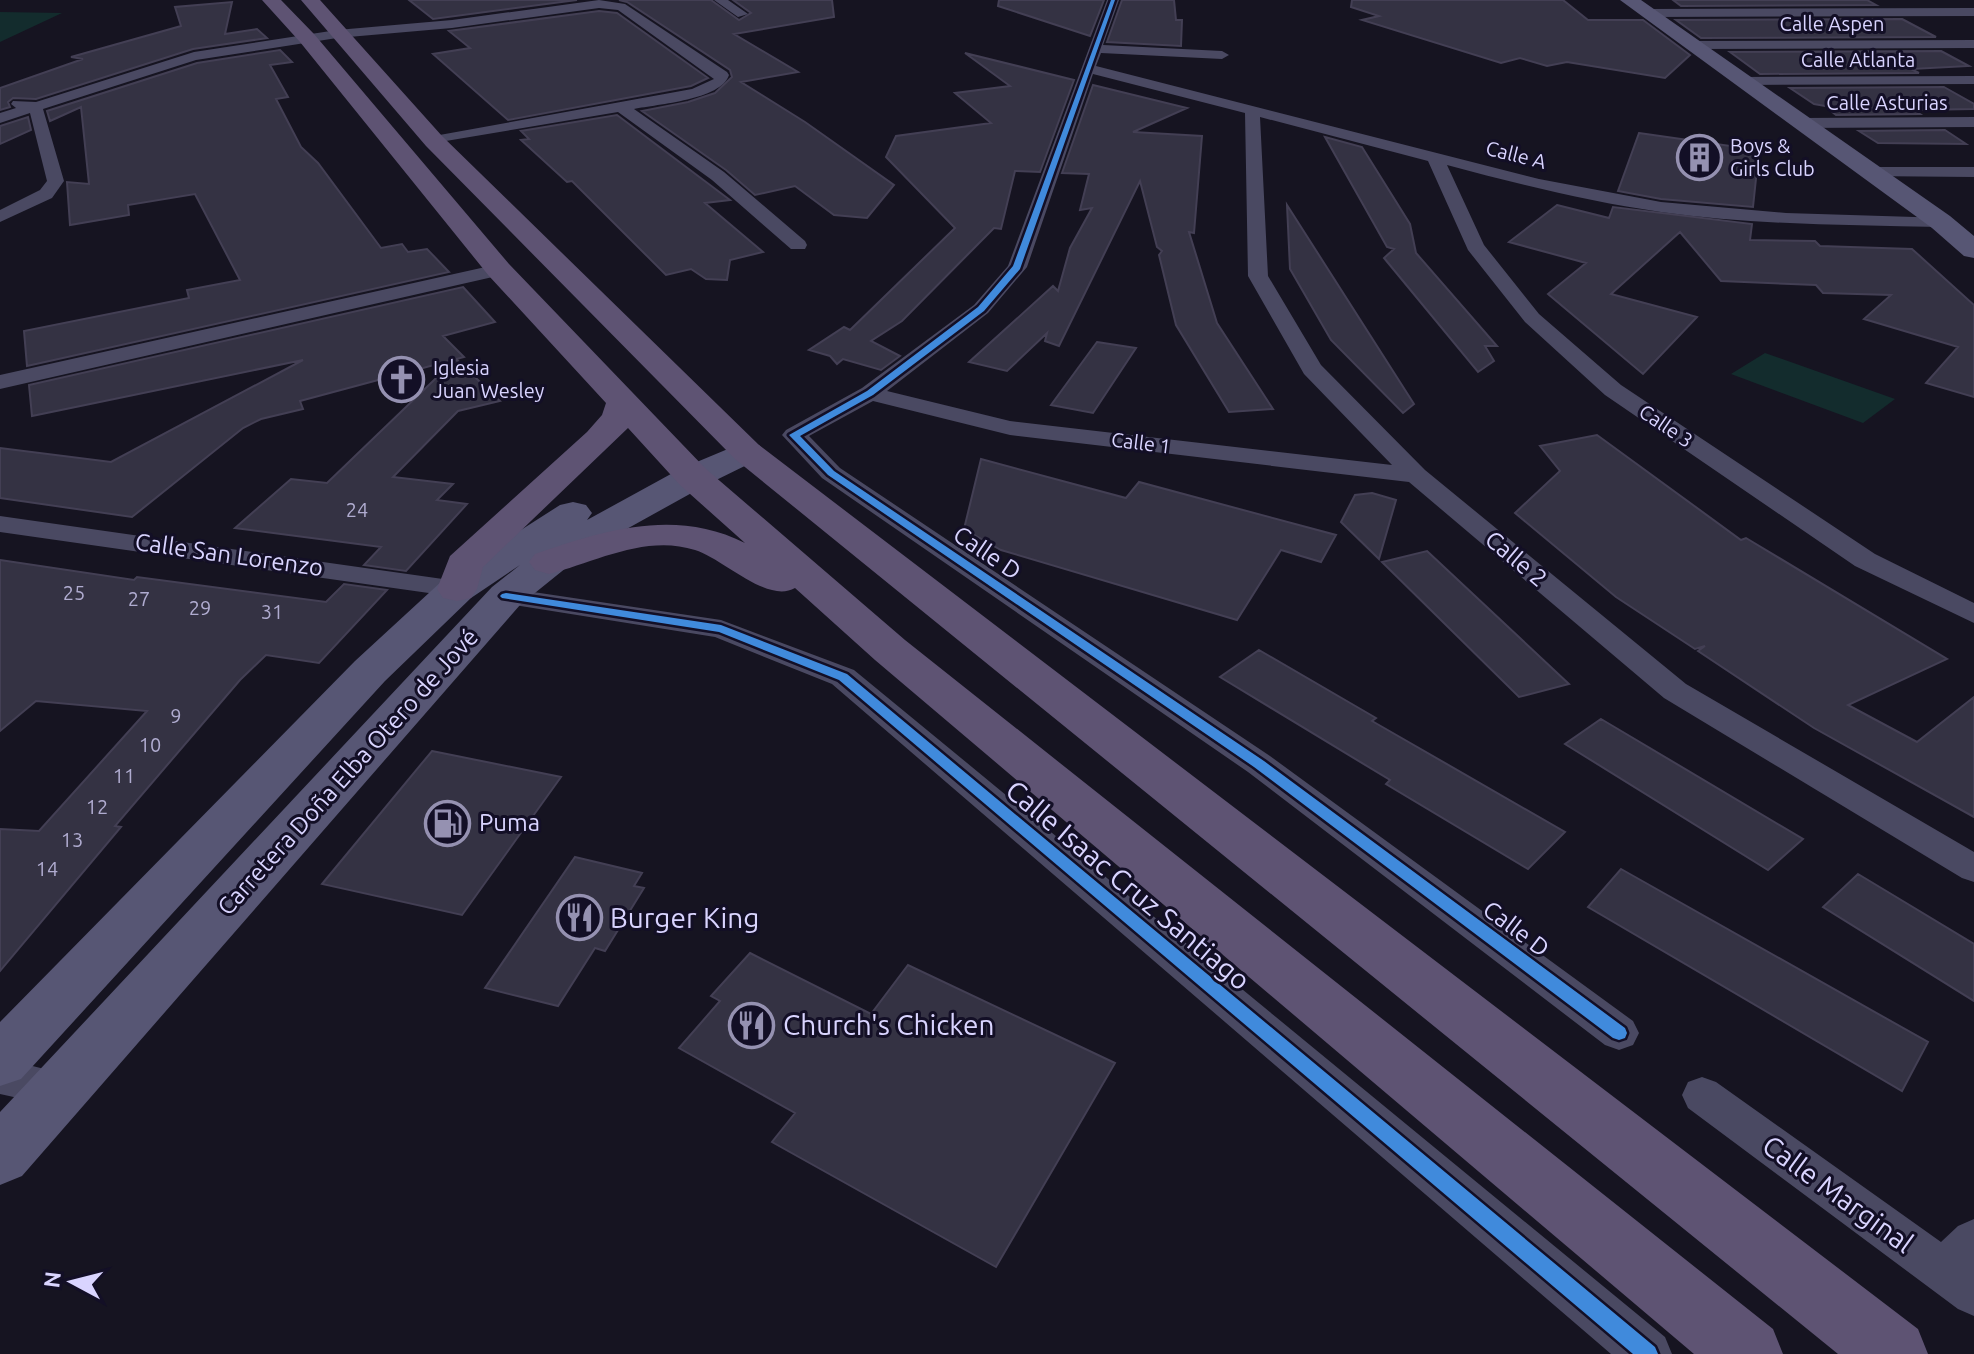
<svg xmlns="http://www.w3.org/2000/svg" width="1974" height="1354" viewBox="0 0 1974 1354" font-family="Ubuntu,sans-serif">
<style>
.green{fill:#132c2d}
.building{fill:#343243;stroke:#433f54;stroke-width:2}
.lines{fill:none;stroke-linecap:round;stroke-linejoin:round}
.street{fill:#4a4962;fill-rule:evenodd}
.secondary{fill:#575674;fill-rule:evenodd}
.primary{fill:#5e5373;fill-rule:evenodd}
.cycleway-casing{stroke:#130f26;stroke-width:5}
.cycleway{fill:#408adc;fill-rule:evenodd}
.labels{text-anchor:middle;stroke-width:6;stroke-linejoin:round;paint-order:stroke}
.far-street-label{font-size:20px;fill:#d9d4ff;stroke:#130f26}
.far-poi-label{font-size:20px;fill:#d9d4ff;stroke:#130f26;text-anchor:start}
.number-label{font-size:20px;fill:#b0acd0}
.street-label{font-size:24px;fill:#d9d4ff;stroke:#130f26}
.poi-label{font-size:24px;fill:#d9d4ff;stroke:#130f26;text-anchor:start}
.near-street-label{font-size:28px;fill:#d9d4ff;stroke:#130f26}
.near-poi-label{font-size:28px;fill:#d9d4ff;stroke:#130f26;text-anchor:start}
</style>
<rect width="100%" height="100%" fill="#161421"/>
<!-- green -->
<path class="green" d="M0,12L62,13L0,42Z
M1765,353L1895,399L1863,423L1731,374Z"/>
<!-- building -->
<path class="building" d="M409,0H577L433,19Z
M619,0H711L739,20L751,13L733,0H832L834,17L734,34L798,72L741,82L805,122L894,185L867,218L834,215L795,186L755,195L726,170L642,111L688,102L715,93L732,77L730,70L627,2Z
M999,0H1104L1090,36L998,6Z
M1122,0H1174L1176,20H1182L1181,46L1107,42Z
M1352,0H1563L1588,20H1643L1690,55L1665,78L1567,62L1547,66L1520,58L1501,63L1362,20L1379,16L1351,7Z
M1673,0H1867L1876,5L1681,6Z
M232,2L225,34L257,29L267,38L193,49L36,99L13,98L8,102L10,107L0,110V88L83,59L71,57L181,26L175,7Z
M599,11L617,13L708,78L691,86L508,120L433,54L470,48L449,31Z
M1902,19L1936,37L1701,38L1676,20Z
M280,50L292,62L270,65L288,97L276,99L301,147L318,163L381,248L402,244L408,252L427,249L449,272L27,366L24,331L189,298L187,290L240,280L195,194L128,205L129,215L70,225L67,182L89,184L81,107L50,121L47,111L197,63Z
M1941,51L1969,66L1911,69L1919,73L1760,74L1730,52Z
M965,53L1074,80L1040,172L1015,171L1001,229L994,228L902,321L871,341L900,356L881,370L843,359L837,364L830,356L809,350L844,327L850,330L955,228L886,157L896,136L991,123L955,93L1010,86Z
M1093,85L1187,108L1133,132L1202,136L1194,233L1189,232L1217,323L1273,409L1229,412L1176,325L1159,255L1162,251L1157,247L1140,181L1059,346L1045,341L1047,333L1007,371L969,362L1053,286L1058,291L1070,248L1092,208L1080,210L1089,174L1062,173Z
M1944,87L1974,104V109L1914,110L1920,114L1836,115L1831,111V107L1814,104L1790,88Z
M617,115L730,200L705,203L763,252L730,260L727,280L706,279L691,269L666,275L572,181L567,182L521,140L529,139L521,131Z
M28,117L31,130L0,144V126Z
M1945,130L1966,144L1878,143L1859,131Z
M1639,133L1759,150L1753,207L1661,199L1618,191Z
M1325,137L1362,147L1410,224L1416,253L1497,346H1485L1494,361L1478,372L1384,258L1394,249L1387,247Z
M1287,205L1414,404L1403,413L1331,340L1290,269Z
M1557,205L1609,218L1613,207L1752,224L1750,240L1815,241L1820,246L1912,249L1974,305V397L1926,383L1958,347L1864,319L1891,295L1823,293L1816,285L1721,281L1680,232L1611,294L1697,317L1643,374L1548,294L1586,263L1509,242Z
M463,287L495,322L443,336L464,357L300,401L303,409L261,419L243,428L132,517L0,498V448L111,462L303,360L32,416L29,385Z
M1097,342L1136,348L1093,413L1051,405Z
M456,359L500,401L458,411L393,477L453,484L437,500L467,504L406,571L364,565L381,547L235,528L291,479L327,483Z
M1597,435L1741,540L1746,538L1947,659L1848,705L1917,742L1974,697V817L1814,728L1698,651L1705,646L1695,649L1616,597L1515,513L1560,471L1540,446Z
M981,459L1126,498L1139,482L1336,535L1321,562L1281,550L1237,620L1001,550L964,529Z
M1372,493L1396,500L1379,559L1341,522L1355,495Z
M1427,551L1569,684L1519,697L1382,562Z
M0,560L134,580L137,577L326,602L344,584L387,590L319,663L266,655L240,680L115,826L121,827L0,971V829L39,831L147,711L36,701L0,731Z
M1259,650L1376,718L1372,721L1565,832L1528,869L1386,784L1390,780L1220,677Z
M1601,719L1803,839L1768,870L1565,744Z
M432,751L561,777L462,915L322,884Z
M575,857L642,873L634,886L644,888L605,951L595,948L558,1006L485,988Z
M1621,869L1928,1042L1902,1091L1588,907Z
M1858,874L1974,944V1001L1823,907Z
M750,953L871,1014L908,965L1115,1063L996,1267L772,1142L795,1113L679,1048L720,1001L711,996Z"/>
<g class="lines">
<!-- street -->
<path class="street" d="M599,0L625,4L727,72L729,75C721,100 658,104 634,109L724,172L805,241L807,245L805,249H791L712,180L618,112L428,144V138L434,136L692,89L714,79L618,10L599,8L452,28L337,38L196,60L43,109L64,181L52,198L0,222V210L40,190L47,181L30,113L0,123V113L16,108L11,104L13,101L36,102L194,52L337,30L452,20Z
M714,0H728L748,14L738,17Z
M1107,0H1119L1103,45L1222,51L1229,55L1222,59L1101,53L1096,66L1539,179L1661,202L1786,213L1947,218L1950,222L1947,226L1941,227C1848,225 1754,225 1661,212C1589,202 1518,184 1447,165L1484,245L1539,314L1621,385L1875,554L1974,603V623L1855,566L1605,395L1525,322L1468,250L1428,161L1260,117L1268,276L1321,365L1425,470L1686,684L1974,852V882L1962,878L1664,698L1409,482L1010,435L873,401L809,436L840,468L1270,756L1633,1021L1639,1033L1633,1045L1619,1050L1605,1045L1248,772L822,478L782,435L786,430L862,388L974,305L1008,266ZM1093,74L1245,113L1248,276L1304,374L1392,465L1010,421L887,391L988,313L1027,267Z
M1974,8V16L1647,17L1641,13L1647,9Z
M1974,40V48L1691,49L1684,45L1691,41Z
M1974,76V84L1741,85L1734,81L1741,77Z
M1974,117V127L1800,128L1792,123L1800,118Z
M1870,167H1974V177L1864,176L1862,172L1864,168Z
M499,264L509,270L506,274L0,389V375Z
M0,516L457,581L467,583L471,589L467,595L457,597L0,532Z
M506,588L721,620L854,670L1665,1337L1672,1354H1611L832,684L715,637L496,602L492,596L496,590Z
M0,1058L73,1076L79,1089L73,1102L59,1107L0,1094Z
M1702,1077L1716,1082L1941,1242L1958,1226L1974,1219V1316L1958,1309L1688,1108L1682,1095L1688,1082Z"/>
<!-- secondary -->
<path class="secondary" d="M1620,0H1641L1950,216L1974,236V258L1964,256L1932,228Z
M747,441L759,445L765,452L759,459L706,485L587,551L520,605L22,1176L0,1185V1112L492,587L520,565L471,598L385,681L21,1079L0,1086V1022L355,661L443,580L560,505L573,502L586,505L592,513L587,520L680,469Z"/>
<!-- primary -->
<path class="primary" d="M262,0H281L314,34L509,264L706,469L905,640L1773,1329L1783,1354H1694L875,660L795,588C767,604 724,559 695,550C646,534 595,562 549,574L535,570L529,562L535,554C605,530 675,508 745,543L680,485L628,428L483,567L477,589L471,598L457,601L443,598L437,589L450,556L587,432L602,415L606,403L489,276L300,42Z
M301,0H320L442,136L759,445L1918,1329L1928,1354H1838L735,459L426,146Z"/>
<defs>
<path id="cycleway" d="M1111,0H1115L1020,269L984,311L873,395L800,436L834,471L1264,761L1625,1028L1627,1033L1625,1038L1619,1040L1613,1038L1254,767L828,475L789,435L867,391L978,307L1013,266Z
M506,593L721,625L847,674L1655,1347L1658,1354H1633L839,680L719,632L502,598L500,596L502,594Z"/>
</defs>
<!-- cycleway casing -->
<use href="#cycleway" class="cycleway-casing"/>
<!-- cycleway -->
<use href="#cycleway" class="cycleway"/>
</g>
<!-- icons -->
<defs>
<symbol id="building-ring" viewBox="-11 -11 22 22"><circle r="9.5" fill="#130f26" stroke="#9591b1" stroke-width="1.5"/><path d="M-4-6H4V6H1V3H-1V6H-4ZM-2.5-4.3h1.7v1.8h-1.7ZM.8-4.3h1.7v1.8H.8ZM-2.5-1h1.7V.8h-1.7ZM.8-1h1.7V.8H.8Z" fill="#9591b1"/></symbol>
<symbol id="church-ring" viewBox="-11 -11 22 22"><circle r="9.5" fill="#130f26" stroke="#9591b1" stroke-width="1.5"/><path d="M-1.2-6h2.4v3.5h3.3v2.4h-3.3V6h-2.4V-.1h-3.3v-2.4h3.3Z" fill="#9591b1"/></symbol>
<symbol id="fuel-ring" viewBox="-11 -11 22 22"><circle r="9.5" fill="#130f26" stroke="#9591b1" stroke-width="1.5"/><path d="M-5.5-6h7V0h2V4h1.3V-2.5L3-4.5l.8-.8L6-3V5H2.5V1h-1V6h-7ZM-4.2-4.7v3.2H.2V-4.7Z" fill="#9591b1"/></symbol>
<symbol id="restaurant-ring" viewBox="-11 -11 22 22"><circle r="9.5" fill="#130f26" stroke="#9591b1" stroke-width="1.5"/><path d="M-5-6h1v4h1v-4h1v4h1v-4h1v5L-1.5 .5V6h-2V.5L-5-1ZM5-6V6H3V1.5H1.5Q1.5-4 5-6Z" fill="#9591b1"/></symbol>
</defs>
<g fill-rule="evenodd">
<use href="#building-ring" x="1674" y="132" width="51" height="51"/>
<use href="#church-ring" x="376" y="354" width="51" height="51"/>
<use href="#fuel-ring" x="422" y="798" width="51" height="51"/>
<use href="#restaurant-ring" x="554" y="892" width="51" height="51"/>
<use href="#restaurant-ring" x="726" y="1000" width="51" height="51"/>
</g>
<g class="labels">
<!-- far-street labels -->
<g class="far-street-label">
<text x="1832" y="31">Calle Aspen</text>
<text x="1858" y="67">Calle Atlanta</text>
<text x="1887" y="110">Calle Asturias</text>
<text transform="translate(1516 155) rotate(14)" y="7">Calle A</text>
<text transform="translate(1666 426) rotate(34)" y="7">Calle 3</text>
<text transform="translate(1141 443) rotate(7)" y="7">Calle 1</text>
</g>
<!-- far-poi labels -->
<g class="far-poi-label">
<text x="1730" y="153">Boys &amp;<tspan x="1730" dy="23">Girls Club</tspan></text>
<text x="433" y="375">Iglesia<tspan x="433" dy="23">Juan Wesley</tspan></text>
</g>
<!-- number labels -->
<g class="number-label">
<text x="357" y="517">24</text>
<text x="74" y="600">25</text>
<text x="139" y="606">27</text>
<text x="200" y="615">29</text>
<text x="272" y="619">31</text>
<text x="176" y="723">9</text>
<text x="150" y="752">10</text>
<text x="124" y="783">11</text>
<text x="97" y="814">12</text>
<text x="72" y="847">13</text>
<text x="47" y="876">14</text>
</g>
<!-- street labels -->
<g class="street-label">
<text transform="translate(987 553) rotate(34)" y="8">Calle D</text>
<text transform="translate(229 555) rotate(8)" y="8">Calle San Lorenzo</text>
<text transform="translate(1516 559) rotate(40)" y="8">Calle 2</text>
<text transform="translate(348 772) rotate(-48)" y="8">Carretera Doña Elba Otero de Jové</text>
<text transform="translate(1516 929) rotate(37)" y="8">Calle D</text>
</g>
<!-- poi labels -->
<g class="poi-label">
<text x="479" y="831">Puma</text>
</g>
<!-- near-street labels -->
<g class="near-street-label">
<text transform="translate(1128 885) rotate(40)" y="10">Calle Isaac Cruz Santiago</text>
<text transform="translate(1838 1194) rotate(36)" y="10">Calle Marginal</text>
</g>
<!-- near-poi labels -->
<g class="near-poi-label">
<text x="610" y="928">Burger King</text>
<text x="783" y="1035">Church's Chicken</text>
</g>
</g>
<!-- north arrow -->
<g transform="translate(72 1282) rotate(277)" stroke="#130f26" stroke-width="6" paint-order="stroke">
<path d="M0-6L14 30L0 20L-14 30Z" fill="#d9d4ff"/>
<text y="-12" font-size="22" font-weight="bold" text-anchor="middle" fill="#d9d4ff">N</text>
</g>
</svg>
